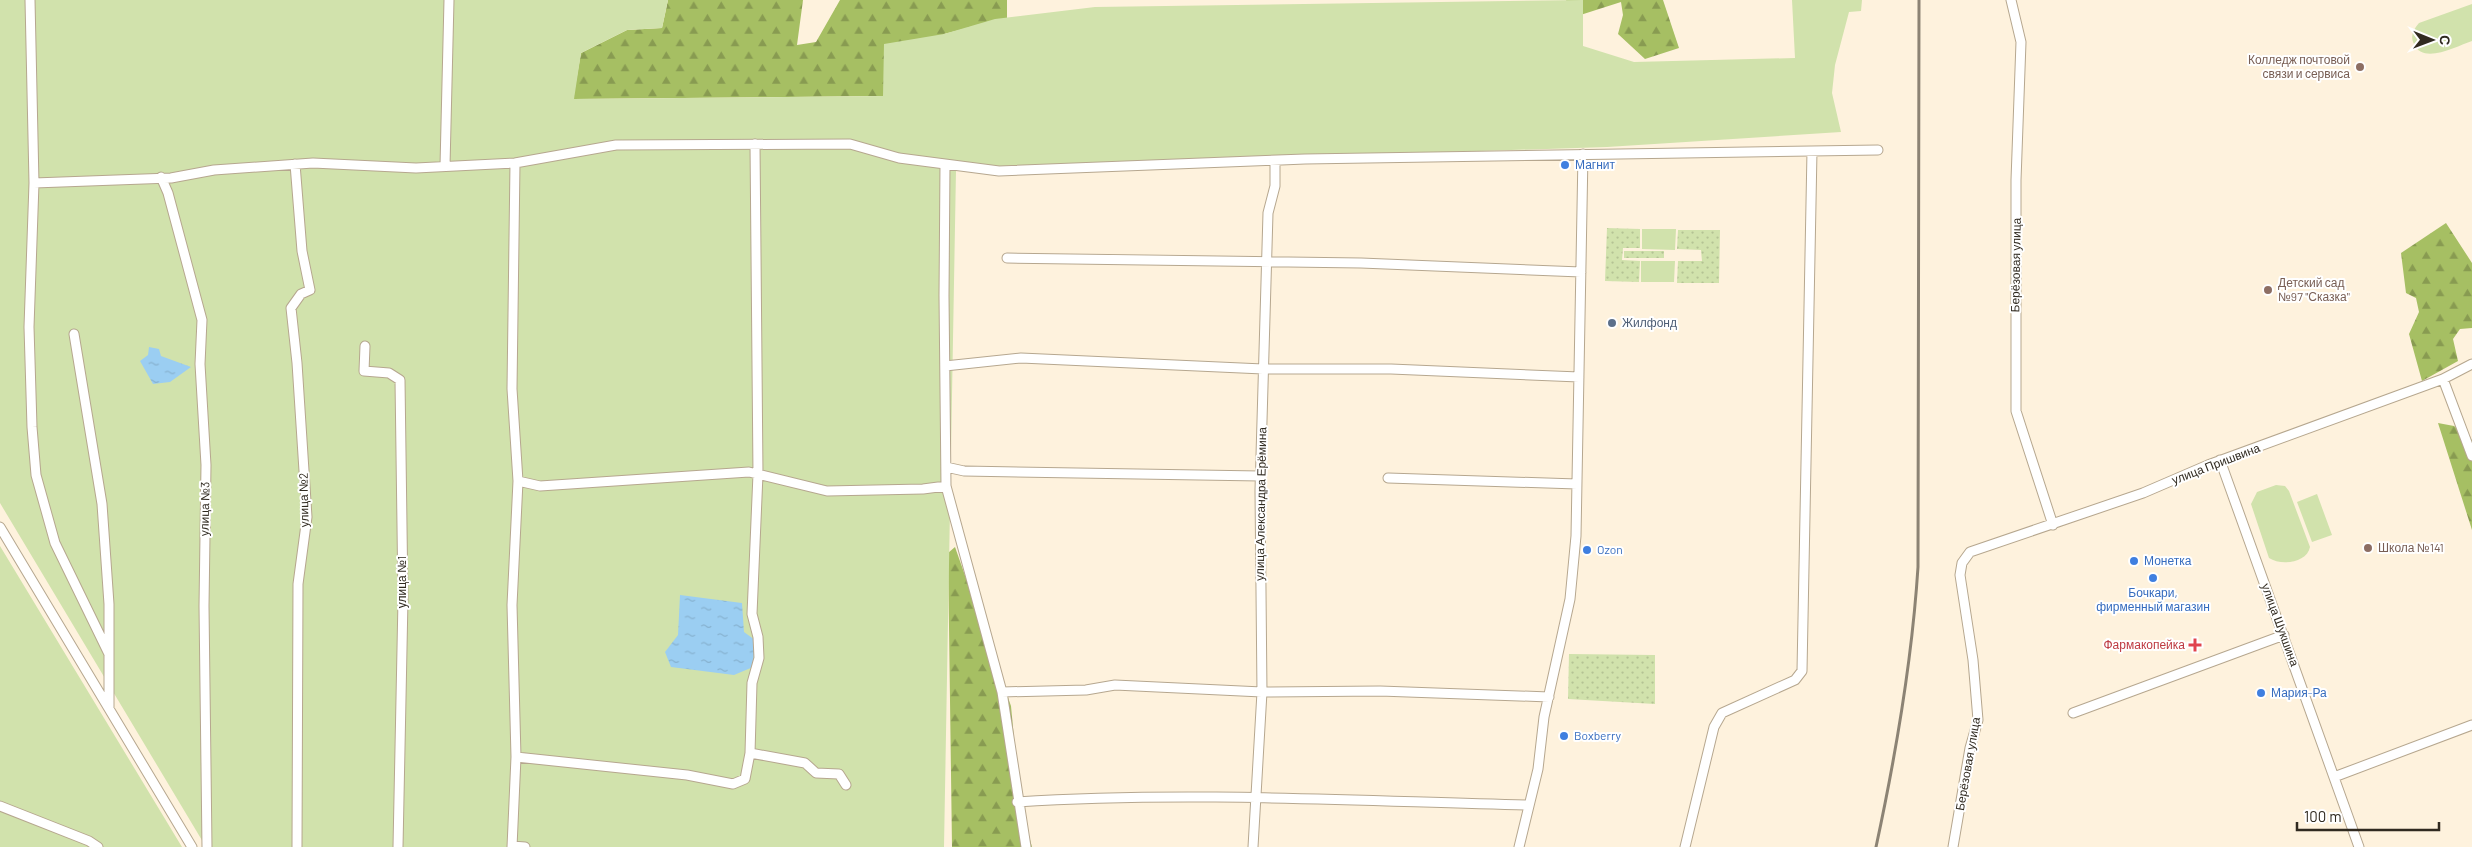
<svg xmlns="http://www.w3.org/2000/svg" width="2472" height="847" viewBox="0 0 2472 847" font-family="Barlow,sans-serif">
<style>
.grass{fill:url(#grass-dots)}
.forest{fill:url(#forest-firs)}
.garden{fill:#d1e2ac}
.water{fill:url(#water-ripples)}
.lines{fill:none;stroke-linecap:round;stroke-linejoin:round}
.street-casing{stroke:#b6a78f;stroke-width:11}
.street{stroke:#fff;stroke-width:9}
.rail{stroke:#8c8374;stroke-width:3}
.education-dot{fill:#8d6e63;stroke:#fff;stroke-width:2}
.shop-dot{fill:#3f7fe0;stroke:#fff;stroke-width:2}
.service-dot{fill:#5c6f8a;stroke:#fff;stroke-width:2}
.health-dot{fill:#e0444e;stroke:#fff;stroke-width:2}
.labels{text-anchor:middle;stroke-width:4;stroke-linejoin:round;paint-order:stroke}
.education-label{font-size:12px;fill:#785e54;stroke:#fff;text-anchor:start}
.shop-label{font-size:12px;fill:#366cbe;stroke:#fff;text-anchor:start}
.street-label{font-size:12px;fill:#302a20;stroke:#fff}
.service-label{font-size:12px;fill:#4e5e75;stroke:#fff;text-anchor:start}
.health-label{font-size:12px;fill:#be3a42;stroke:#fff;text-anchor:end}
</style>
<defs>
<pattern id="grass-dots" width="8" height="8" patternUnits="userSpaceOnUse" patternTransform="scale(1.25)"><rect width="8" height="8" fill="#d1e2ac"/><path d="M2 2h.1M6 6h.1" fill="none" stroke="#b4c294" stroke-width="1.8" stroke-linecap="round"/></pattern>
<pattern id="forest-firs" width="22" height="20" patternUnits="userSpaceOnUse" patternTransform="scale(1.25)"><rect width="22" height="20" fill="#a6bf63"/><path d="M5 1l3.5 6h-7zM16 11l3.5 6h-7z" fill="#889b51"/></pattern>
<pattern id="water-ripples" width="26" height="14" patternUnits="userSpaceOnUse" patternTransform="scale(1.25)"><rect width="26" height="14" fill="#9bcef2"/><path d="M2 4q2-2 4 0t4 0M15 11q2-2 4 0t4 0" fill="none" stroke="#86b1cf"/></pattern>
</defs>
<rect width="100%" height="100%" fill="#fef2dd"/>
<!-- grass -->
<path class="grass" d="M1607,228L1640,229V248H1623L1622,260L1640,261L1639,282L1605,281Z
M1678,230H1720L1719,283H1677L1678,261H1702L1701,250L1677,249Z
M1624,251H1664V258H1624Z
M1569,654L1655,655V704L1568,699Z"/>
<!-- forest -->
<path class="forest" d="M668,0H803L797,45L816,42L840,0H1007V18L944,34L883,96L573,99L581,53L627,30L662,28Z
M1566,0H1663L1679,48L1645,59L1618,34L1623,15L1621,2L1571,18Z
M2446,223L2472,263V328L2460,329L2453,339L2458,361L2422,381L2409,334L2419,312L2416,298L2406,293L2401,253Z
M2438,423L2454,426L2472,440V530Z
M955,547L1011,706L1020,803L1032,847H952L948,553Z"/>
<!-- garden -->
<path class="garden" d="M0,0H668L662,28L627,30L581,53L574,99L883,96L884,44L944,34L995,19L1095,7L1583,0V46L1634,62L1795,58L1792,0H1862L1861,11L1849,12L1835,65L1832,93L1841,132L1607,147L1387,154H1307L956,170L944,847H206L0,503Z
M2472,4V41C2457,46 2423,65 2414,44C2410,36 2413,30 2419,23Z
M1642,229H1676L1675,250L1642,249Z
M1641,261H1675L1674,282H1641Z
M2276,485L2285,486L2289,491L2310,547C2307,563 2281,566 2269,558L2251,504L2257,492Z
M2317,494L2332,535L2312,542L2297,502Z
M0,546L182,847H0Z"/>
<!-- water -->
<path class="water" d="M149,347L159,349L161,356L191,367L170,382L153,384L140,361L148,355Z
M680,595L742,603L744,632L755,640L753,667L734,675L671,667L665,652L678,635Z"/>
<g class="lines">
<defs>
<path id="street" d="M30,0L34,183L29,327L32,427L36,475L55,543L109,654
M2011,0L2021,42L2016,180V411L2053,525
M295,164L302,251L310,290L301,294L291,308L297,363L307,517L298,584L297,847
M945,164L944,296L946,486L1002,692L1026,847
M445,166L449,0
M161,177L168,193L202,320L200,364L206,465L204,606L207,847
M34,183L171,178L214,170L313,163L416,168L515,163L616,145L850,144L899,158L999,171L1305,159L1878,150
M1007,258L1361,263L1581,272
M74,334L102,504L109,604V708
M365,346L364,371L389,373L400,380L403,599L398,847
M945,366L1021,358L1263,369H1391L1579,377
M2443,379L2472,456
M2220,460L2359,847
M946,467L964,471L1260,476
M1388,478L1577,484
M518,481L540,486L749,472L827,491L923,489L946,486
M0,527L192,847
M1002,692L1086,690L1115,685L1262,692L1380,691L1549,697
M2073,713L2284,635
M750,753L752,683L759,658L758,637L752,614L758,474L755,144
M516,757L687,775L733,784L745,779L750,753L805,763L816,773L839,774L846,785
M2334,777L2472,725
M1017,802C1187,791 1358,801 1528,805
M0,806L89,841L98,847
M512,846L525,847
M512,847L516,757L512,605L518,481L512,389L515,163
M1253,847L1262,692L1260,490L1268,213L1275,186V161
M1519,847L1538,769L1544,717L1570,599L1576,536L1583,154
M1685,847L1714,727L1722,713L1795,680L1802,671L1812,151
M1953,847L1970,748L1978,720L1973,660L1960,575L1962,563L1970,552L2143,493L2208,465L2443,379L2472,364"/>
</defs>
<!-- street casing -->
<use href="#street" class="street-casing"/>
<!-- street -->
<use href="#street" class="street"/>
<!-- rail -->
<path class="rail" d="M1876,847C1896,754 1912,662 1918,567L1919,0"/>
</g>
<!-- markers -->
<g class="education-dot">
<circle cx="2360" cy="67" r="5"/>
<circle cx="2268" cy="290" r="5"/>
<circle cx="2368" cy="548" r="5"/>
</g>
<g class="shop-dot">
<circle cx="1565" cy="165" r="5"/>
<circle cx="1587" cy="550" r="5"/>
<circle cx="2134" cy="561" r="5"/>
<circle cx="2153" cy="578" r="5"/>
<circle cx="2261" cy="693" r="5"/>
<circle cx="1564" cy="736" r="5"/>
</g>
<circle class="service-dot" cx="1612" cy="323" r="5"/>
<path class="health-dot" d="M2192.5 637.5h5v5h5v5h-5v5h-5v-5h-5v-5h5z"/>
<g class="labels">
<!-- education labels -->
<g class="education-label">
<text x="2350" y="64" text-anchor="end">Колледж почтовой<tspan x="2350" dy="14">связи и сервиса</tspan></text>
<text x="2278" y="287">Детский сад<tspan x="2278" dy="14">№97 "Сказка"</tspan></text>
<text x="2378" y="552">Школа №141</text>
</g>
<!-- shop labels -->
<g class="shop-label">
<text x="1575" y="169">Магнит</text>
<text x="1597" y="554">Ozon</text>
<text x="2144" y="565">Монетка</text>
<text x="2153" y="597" text-anchor="middle">Бочкари,<tspan x="2153" dy="14">фирменный магазин</tspan></text>
<text x="2271" y="697">Мария-Ра</text>
<text x="1574" y="740">Boxberry</text>
</g>
<!-- street labels -->
<g class="street-label">
<text transform="translate(2016 265) rotate(-89)" y="4">Берёзовая улица</text>
<text transform="translate(2216 464) rotate(-21)" y="4">улица Пришвина</text>
<text transform="translate(304 500) rotate(-91)" y="4">улица №2</text>
<text transform="translate(1261 504) rotate(-89)" y="4">улица Александра Ерёмина</text>
<text transform="translate(205 509) rotate(-89)" y="4">улица №3</text>
<text transform="translate(402 582) rotate(-90)" y="4">улица №1</text>
<text transform="translate(2280 625) rotate(70)" y="4">улица Шукшина</text>
<text transform="translate(1968 764) rotate(-80)" y="4">Берёзовая улица</text>
</g>
<!-- service labels -->
<g class="service-label">
<text x="1622" y="327">Жилфонд</text>
</g>
<!-- health labels -->
<g class="health-label">
<text x="2185" y="649">Фармакопейка</text>
</g>
</g>
<!-- north arrow -->
<g transform="translate(2432 40) rotate(91)" stroke="#ffffff" stroke-width="4" paint-order="stroke">
<path d="M0-4L9 19L0 12L-9 19Z" fill="#302a20"/>
<text y="-8" font-size="14" font-weight="bold" text-anchor="middle" fill="#302a20">С</text>
</g>
<!-- scale -->
<path d="M2297 822v8h142v-8" fill="none" stroke="#302a20" stroke-width="2.5"/>
<text x="2304" y="822" font-size="15" fill="#302a20" stroke="#ffffff" stroke-width="4" paint-order="stroke">100 m</text>
</svg>
